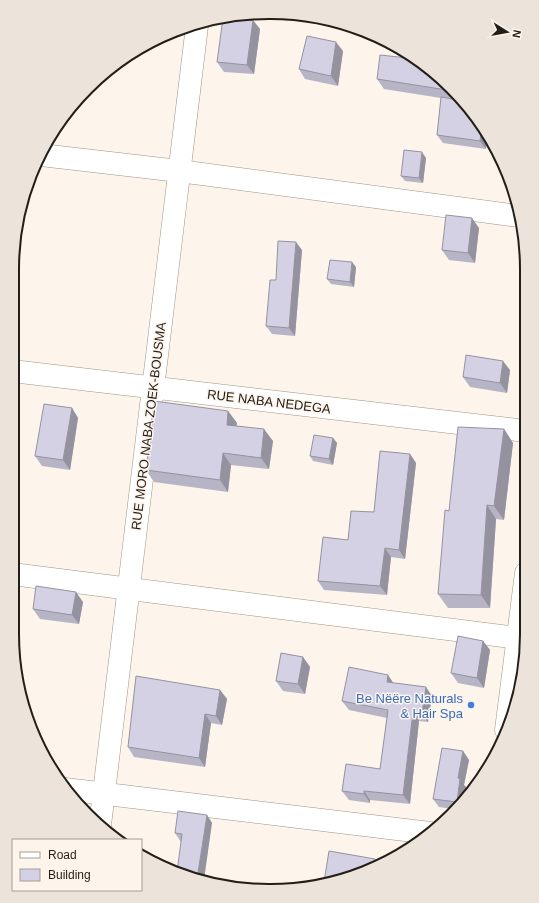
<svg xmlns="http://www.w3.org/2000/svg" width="539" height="903" viewBox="0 0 539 903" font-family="Helvetica,sans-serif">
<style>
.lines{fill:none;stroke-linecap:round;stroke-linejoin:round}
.minor-casing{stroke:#a19485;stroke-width:23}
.secondary-casing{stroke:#a19485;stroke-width:23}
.minor{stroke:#fff;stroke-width:22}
.secondary{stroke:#fff;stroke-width:22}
.wall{fill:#b7b4c5}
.shaded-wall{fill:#9592a0}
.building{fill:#d5d1e5;stroke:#9592a0}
.shop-dot{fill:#3f7fe0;stroke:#fdf4eb;stroke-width:1.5}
.labels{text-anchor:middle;stroke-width:3;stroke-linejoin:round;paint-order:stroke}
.street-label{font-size:13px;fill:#231e18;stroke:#fdf4eb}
.shop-label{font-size:13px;fill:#366cbe;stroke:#fdf4eb;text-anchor:end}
.rim{fill:none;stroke:#231e18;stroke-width:2}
</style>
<rect width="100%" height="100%" fill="#fdf4eb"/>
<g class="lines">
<defs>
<path id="minor" d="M41,155L179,171L519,216
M12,371L526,431
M12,574L518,638
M65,789L430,833
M100,825L197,26"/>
<path id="secondary" d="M506,730L526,573"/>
</defs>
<!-- minor casing -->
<use href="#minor" class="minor-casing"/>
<!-- secondary casing -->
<use href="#secondary" class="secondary-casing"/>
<!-- minor -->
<use href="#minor" class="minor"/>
<!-- secondary -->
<use href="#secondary" class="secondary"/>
</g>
<!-- wall -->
<path class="wall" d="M260,29L254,74L224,72L217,62Z
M343,51L338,86L305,79L299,69Z
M417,59L461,98L460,100L486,149L443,143L437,135L441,98L384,89L377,79Z
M426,158L423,183L405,181L401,176Z
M479,228L475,263L449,260L442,250Z
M302,250L295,336L272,334L266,326L276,280Z
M356,267L354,287L331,284L327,279Z
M510,370L507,393L470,387L463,377Z
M72,408L78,418L70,470L42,466L35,456Z
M228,411L237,423L236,426L273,441L269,469L231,465L228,492L154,482L146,470Z
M504,429L513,443L504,520L496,519L490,608H448L438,594Z
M333,438L337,443L333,465L313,461L310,456Z
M410,454L416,463L405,559L391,557L387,595L324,590L318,581L348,540L374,512Z
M83,602L79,624L40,619L33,609Z
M483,641L490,650L484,688L458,683L451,673Z
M303,657L310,667L305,694L283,691L276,681Z
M388,675L393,683L432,696L428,722L419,721L410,804L370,800V803L349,800L342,791L380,769L387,718L349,710L342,701Z
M220,690L227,699L222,725L211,723L205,767L134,757L128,747Z
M463,751L469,760L464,785L466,787L465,797L453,809L439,807L433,799Z
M207,815L212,823L181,842L175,833Z"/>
<!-- shaded-wall -->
<path class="shaded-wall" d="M253,20L260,29L254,74L247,65Z
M336,42L343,51L338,86L331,76Z
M454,92L461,98L460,101Z
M482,127L488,134L486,149L480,141Z
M422,152L426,158L423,183L419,178Z
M472,218L479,228L475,263L468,253Z
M296,242L302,250L295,336L289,328Z
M352,262L356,267L354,287L350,282Z
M503,361L510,370L507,393L500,383Z
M72,408L78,418L70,470L63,460Z
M228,411L237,423L235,436L227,425Z
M264,429L273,441L269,469L261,458Z
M504,429L513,443L504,520L494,506Z
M333,438L337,443L333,465L329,459Z
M223,453L231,465L228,492L220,480Z
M410,454L416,463L405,559L399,550Z
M487,505L496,519L490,608L481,595Z
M385,548L391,557L387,595L380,586Z
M76,592L83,602L79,624L72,615Z
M12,600L14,602L12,612Z
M483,641L490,650L484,688L477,678Z
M303,657L310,667L305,694L298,684Z
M388,675L394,684L387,682Z
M426,687L432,696L428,722L422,713Z
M220,690L227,699L222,725L216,716Z
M413,712L419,721L410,804L403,795Z
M205,714L211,723L205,767L199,758Z
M463,751L469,760L464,785L466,787L465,797L459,803L457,802L458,778Z
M364,791L370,800V803L364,794Z
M207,815L212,823L204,880L197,879Z
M375,859L378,864L374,866Z"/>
<!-- building -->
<path class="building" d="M223,18L253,20L247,65L217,62Z
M307,36L336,42L331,76L299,69Z
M380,55L417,59L453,91L377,79Z
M441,97L464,101L482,127L480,141L437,135Z
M404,150L422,152L419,178L401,176Z
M446,215L472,218L468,253L442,250Z
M278,241L296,242L289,328L266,326L270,280H276Z
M330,260L352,262L350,282L327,279Z
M466,355L503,361L500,383L463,377Z
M154,401L228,411L227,425L264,429L261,458L223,453L220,480L146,470Z
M44,404L72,408L63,460L35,456Z
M458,427L504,429L494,506L487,505L481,595L438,594L445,510L449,511Z
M314,435L333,438L329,459L310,456Z
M380,451L410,454L399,550L385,548L380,586L318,581L323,537L348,540L351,511L374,512Z
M36,586L76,592L72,615L33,609Z
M458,636L483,641L477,678L451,673Z
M281,653L303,657L298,684L276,681Z
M349,667L388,675L387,682L426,687L422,713L413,712L403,795L364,791V794L342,791L346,764L380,769L388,710L342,701Z
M521,671H522L520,685H518Z
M136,676L220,690L216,716L205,714L199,758L128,747Z
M442,748L463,751L458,778L460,779L457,802L433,799Z
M178,811L207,815L197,879L187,877L177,872L182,834L175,833Z
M329,851L375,859L374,866L352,877L324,882Z"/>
<!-- markers -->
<circle class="shop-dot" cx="471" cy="705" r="4"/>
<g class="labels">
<!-- street labels -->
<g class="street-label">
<text transform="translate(269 401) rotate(7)" y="5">RUE NABA NEDEGA</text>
<text transform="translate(148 426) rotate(-83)" y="5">RUE MORO NABA ZOEK-BOUSMA</text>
</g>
<!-- shop labels -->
<g class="shop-label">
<text x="463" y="703">Be Nëëre Naturals<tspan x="463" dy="15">&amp; Hair Spa</tspan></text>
</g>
</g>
<!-- crop -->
<path d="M0 0H539V903H0ZM269 19H270A250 250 0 0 1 520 269V634A250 250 0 0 1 270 884H269A250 250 0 0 1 19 634V269A250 250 0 0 1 269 19Z" fill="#ece3da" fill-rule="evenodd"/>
<path class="rim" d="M269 19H270A250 250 0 0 1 520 269V634A250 250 0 0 1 270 884H269A250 250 0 0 1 19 634V269A250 250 0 0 1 269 19Z"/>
<!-- legend -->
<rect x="12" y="839" width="130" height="52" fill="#fdf4eb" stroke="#a69e97"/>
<rect x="20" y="852" width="20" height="6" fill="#ffffff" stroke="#a69e97"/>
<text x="48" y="859" font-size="12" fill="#231e18">Road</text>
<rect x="20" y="869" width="20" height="12" fill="#d5d1e5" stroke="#a69e97"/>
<text x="48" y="879" font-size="12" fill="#231e18">Building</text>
<!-- north arrow -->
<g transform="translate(507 32) rotate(101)" stroke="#fdf4eb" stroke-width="3" paint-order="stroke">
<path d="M0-3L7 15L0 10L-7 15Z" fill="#231e18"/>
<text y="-6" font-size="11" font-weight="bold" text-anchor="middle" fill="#231e18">N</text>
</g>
</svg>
